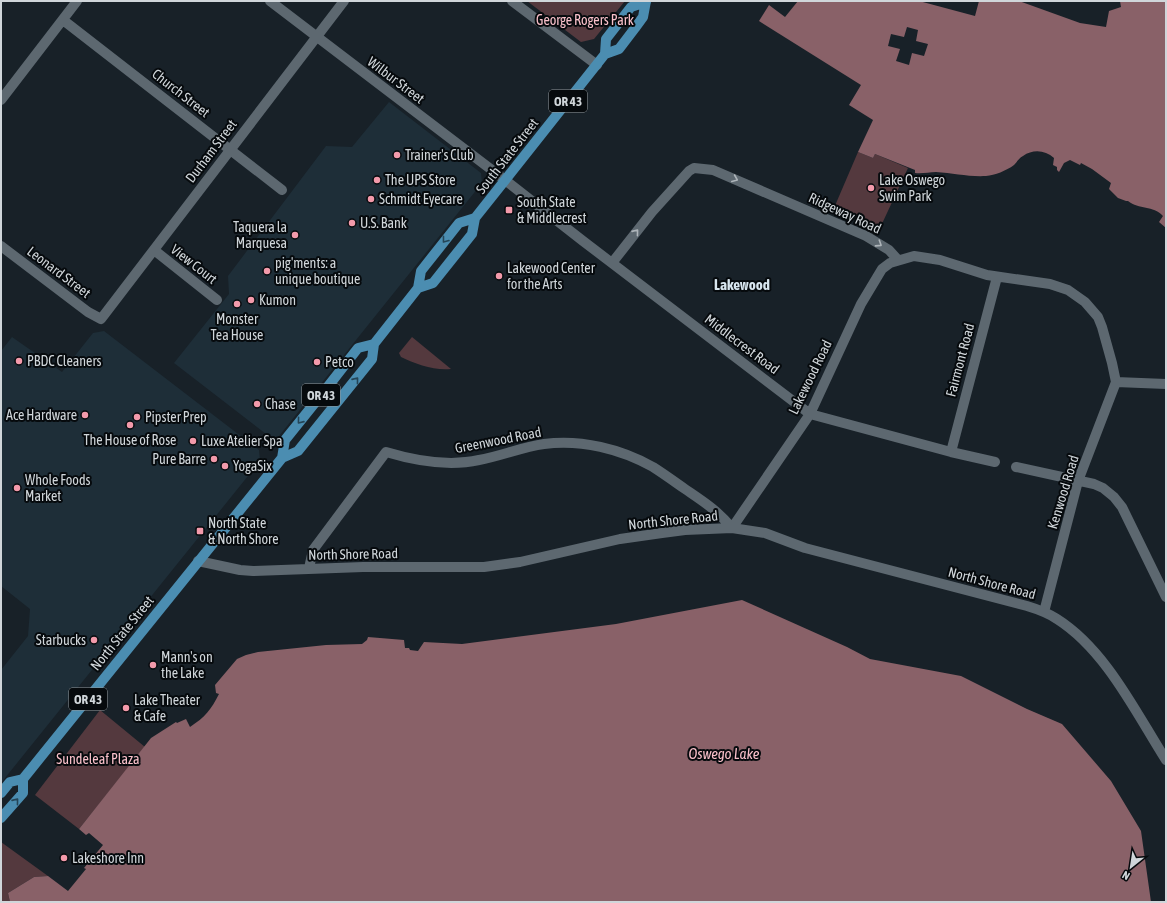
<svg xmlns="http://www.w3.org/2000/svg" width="1167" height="903" viewBox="0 0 1167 903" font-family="'Asap Condensed',sans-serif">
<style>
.built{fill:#1e2e38}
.green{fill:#54393e}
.water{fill:#896168}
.pier{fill:#182128}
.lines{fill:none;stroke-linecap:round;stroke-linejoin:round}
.minor{stroke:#5d6870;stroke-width:10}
.major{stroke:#4b8db1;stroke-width:10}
.oneway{stroke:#aeb5ba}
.oneway2{stroke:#254557}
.poi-dot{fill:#f39aab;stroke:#060a0d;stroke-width:1.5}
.labels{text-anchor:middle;stroke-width:4;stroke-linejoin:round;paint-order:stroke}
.shield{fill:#060a0d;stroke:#93999c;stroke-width:1}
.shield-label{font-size:13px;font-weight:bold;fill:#d0d6da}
.park-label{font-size:14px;fill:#f9c0ca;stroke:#060a0d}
.street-label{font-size:14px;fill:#d0d6da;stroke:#060a0d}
.poi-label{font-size:14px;fill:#d0d6da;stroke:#060a0d;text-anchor:start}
.neighbourhood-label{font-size:15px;font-weight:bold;fill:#d8e5ee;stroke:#060a0d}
.water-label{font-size:15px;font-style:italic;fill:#f8bfc9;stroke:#060a0d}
</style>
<rect width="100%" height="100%" fill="#182128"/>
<!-- built -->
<path class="built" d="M389,102L481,173L482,183L275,441L174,363L229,294L228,276L326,146L352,147Z
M104,331L259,450L260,461L1,783V670L28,636L30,609L1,586V351L12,337L62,372L93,333Z"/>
<!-- green -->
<path class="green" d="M527,1H625L594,39L581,42Z
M858,152L873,158L875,154L908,168L880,228L834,208Z
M412,337L451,369C435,371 415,364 401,357L399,353Z
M100,710L145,747L79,829L35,795Z
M1,842L48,876L34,877L8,893L10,902H1Z"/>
<!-- water -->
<path class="water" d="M798,1H919L975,16L979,1H1019L1080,23L1106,27L1109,11L1121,7L1120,1H1166V228L1159,222L1163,216C1153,205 1139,210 1128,201H1126L1118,198L1109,189L1111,183L1092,169L1081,163L1080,165L1070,160L1064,163L1059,172L1057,170V167L1053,165L1054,158C1045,150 1033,149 1023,156C1019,158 1017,162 1014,165C1006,171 995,175 986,176C969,177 953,173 936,172C929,172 922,174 915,173V170L875,154L873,158L858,152L873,120L849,105L861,85L759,21L769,5L785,17Z
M742,600L847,647L870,659L961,676L1027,709L1062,724L1111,781L1141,831L1151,902H10L8,893L34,877L48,876L68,891L86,869L84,868L103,845L89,833L86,835L79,829L151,738L176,722L177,723L186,719L190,727C205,717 211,710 219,694L216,693L215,685L237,659L246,655L258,652L326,645L362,644L367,640L368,637L404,640L405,648H409L410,650L418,651L424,642L462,644L616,624Z"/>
<!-- pier -->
<path class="pier" d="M907,27L918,30L916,41L928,44L924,56L912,53L909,65L896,61L900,49L888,46L891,34L904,37Z"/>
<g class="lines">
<!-- minor -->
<path class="minor" d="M270,1L505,180L583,241L810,414L951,452L995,462
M512,1L597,65
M63,20L282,190
M1,100L77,1
M1,246L88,312L101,319L344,1
M154,250L217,300
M612,263L652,212L689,171L694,168L713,170L866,236L889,250L898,260
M1116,382L1166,384
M951,452L997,277
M1016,467L1094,484L1103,488L1114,497L1122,507L1166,597
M198,561L240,570L253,571L363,567H484L520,562L620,539L662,533L685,530L732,528L765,533L805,548L1027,606C1037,609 1048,613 1057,619C1106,650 1136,713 1166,760
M309,568L313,550L386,452C416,461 448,467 479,460C501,456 522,447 544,444C581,439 621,449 653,467C664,474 675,482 685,489C704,502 717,510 732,528L810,414L861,304L882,269L890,263L914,256L940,260L987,275L1050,284L1068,290L1085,302L1098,317L1102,327L1112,363L1116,382
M1044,612L1078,481L1116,382"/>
<!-- major -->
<path class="major" d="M605,54L606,39L631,7L646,2
M418,288L433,283L472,234L475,218L605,54L619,49L635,28L643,17L646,1
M282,458L285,440L326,389L358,348L374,344
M1,793L10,782L23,779
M1,818L23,793V779L282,458L298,451L372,359L374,344L418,288L421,271L459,223L475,218"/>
</g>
<!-- one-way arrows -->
<defs><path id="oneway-chevron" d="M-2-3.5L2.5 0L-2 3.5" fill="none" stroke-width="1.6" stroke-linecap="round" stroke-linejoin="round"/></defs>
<g class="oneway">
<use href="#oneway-chevron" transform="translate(735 179) rotate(23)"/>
<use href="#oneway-chevron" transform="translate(636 232) rotate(-51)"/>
<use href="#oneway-chevron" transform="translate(879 244) rotate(33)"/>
</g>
<g class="oneway2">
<use href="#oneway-chevron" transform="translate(445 240) rotate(128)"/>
<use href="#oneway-chevron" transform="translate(356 380) rotate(-51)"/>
<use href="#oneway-chevron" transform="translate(300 421) rotate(129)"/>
<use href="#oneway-chevron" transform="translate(16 801) rotate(-51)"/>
</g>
<!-- markers -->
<g class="poi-dot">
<circle cx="397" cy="155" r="4"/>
<circle cx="377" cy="180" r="4"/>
<circle cx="871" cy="188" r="4"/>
<circle cx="371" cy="199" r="4"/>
<rect x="505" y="206" width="8" height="8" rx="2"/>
<circle cx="352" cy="223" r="4"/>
<circle cx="295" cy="235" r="4"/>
<circle cx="267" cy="271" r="4"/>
<circle cx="499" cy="276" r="4"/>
<circle cx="251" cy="300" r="4"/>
<circle cx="237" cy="304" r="4"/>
<circle cx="19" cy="361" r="4"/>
<circle cx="317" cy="362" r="4"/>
<circle cx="257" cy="404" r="4"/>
<circle cx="85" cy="415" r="4"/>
<circle cx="137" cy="417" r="4"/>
<circle cx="130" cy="425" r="4"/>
<circle cx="193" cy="441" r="4"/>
<circle cx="214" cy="459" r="4"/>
<circle cx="225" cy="466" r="4"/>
<circle cx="17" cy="488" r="4"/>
<rect x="196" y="527" width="8" height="8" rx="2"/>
<circle cx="94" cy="640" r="4"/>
<circle cx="153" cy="665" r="4"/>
<circle cx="126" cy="708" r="4"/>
<circle cx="64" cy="858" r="4"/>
</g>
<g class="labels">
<!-- shield labels -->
<g class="shield">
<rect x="549" y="90" width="38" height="22" rx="3"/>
<rect x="302" y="384" width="38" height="22" rx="3"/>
<rect x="69" y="688" width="38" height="22" rx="3"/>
</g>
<g class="shield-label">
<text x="568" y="106">OR 43</text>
<text x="321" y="400">OR 43</text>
<text x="88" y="704">OR 43</text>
</g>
<!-- park labels -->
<g class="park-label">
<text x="585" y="25">George Rogers Park</text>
<text x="98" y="764">Sundeleaf Plaza</text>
</g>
<!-- street labels -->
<g class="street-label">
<text transform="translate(396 80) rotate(37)" y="5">Wilbur Street</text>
<text transform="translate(181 93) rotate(38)" y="5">Church Street</text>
<text transform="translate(211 151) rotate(-53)" y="5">Durham Street</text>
<text transform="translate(507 156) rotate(-52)" y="5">South State Street</text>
<text transform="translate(845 213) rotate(25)" y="5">Ridgeway Road</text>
<text transform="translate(194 264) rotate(38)" y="5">View Court</text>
<text transform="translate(59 272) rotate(37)" y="5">Leonard Street</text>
<text transform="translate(742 344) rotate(37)" y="5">Middlecrest Road</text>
<text transform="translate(960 360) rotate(-75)" y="5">Fairmont Road</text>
<text transform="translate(810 377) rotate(-64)" y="5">Lakewood Road</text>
<text transform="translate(498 440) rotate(-11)" y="5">Greenwood Road</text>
<text transform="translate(1063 492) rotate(-73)" y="5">Kenwood Road</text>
<text transform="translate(673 520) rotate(-6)" y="5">North Shore Road</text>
<text transform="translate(353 554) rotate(-1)" y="5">North Shore Road</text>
<text transform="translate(992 583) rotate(15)" y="5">North Shore Road</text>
<text transform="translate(122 633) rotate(-51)" y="5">North State Street</text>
</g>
<!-- poi labels -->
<g class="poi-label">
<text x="405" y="160">Trainer's Club</text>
<text x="385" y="185">The UPS Store</text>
<text x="879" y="185">Lake Oswego<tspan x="879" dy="16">Swim Park</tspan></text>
<text x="379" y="204">Schmidt Eyecare</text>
<text x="517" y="207">South State<tspan x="517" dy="16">&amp; Middlecrest</tspan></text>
<text x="360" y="228">U.S. Bank</text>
<text x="287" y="232" text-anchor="end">Taquera la<tspan x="287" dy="16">Marquesa</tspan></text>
<text x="275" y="268">pig'ments: a<tspan x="275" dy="16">unique boutique</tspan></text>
<text x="507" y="273">Lakewood Center<tspan x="507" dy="16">for the Arts</tspan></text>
<text x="259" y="305">Kumon</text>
<text x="237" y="324" text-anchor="middle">Monster<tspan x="237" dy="16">Tea House</tspan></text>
<text x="27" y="366">PBDC Cleaners</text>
<text x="325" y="367">Petco</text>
<text x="265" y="409">Chase</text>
<text x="77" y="420" text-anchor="end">Ace Hardware</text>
<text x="145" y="422">Pipster Prep</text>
<text x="130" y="445" text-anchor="middle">The House of Rose</text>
<text x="201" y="446">Luxe Atelier Spa</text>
<text x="206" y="464" text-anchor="end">Pure Barre</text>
<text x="233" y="471">YogaSix</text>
<text x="25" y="485">Whole Foods<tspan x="25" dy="16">Market</tspan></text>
<text x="208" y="528">North State<tspan x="208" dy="16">&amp; North Shore</tspan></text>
<text x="86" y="645" text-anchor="end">Starbucks</text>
<text x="161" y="662">Mann's on<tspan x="161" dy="16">the Lake</tspan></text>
<text x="134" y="705">Lake Theater<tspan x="134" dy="16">&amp; Cafe</tspan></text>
<text x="72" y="863">Lakeshore Inn</text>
</g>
<!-- neighbourhood labels -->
<g class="neighbourhood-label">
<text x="742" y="290">Lakewood</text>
</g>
<!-- water labels -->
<g class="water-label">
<text x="724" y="759">Oswego Lake</text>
</g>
</g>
<!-- border -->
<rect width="1167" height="903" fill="none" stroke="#d0d6da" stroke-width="4"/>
<!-- north arrow -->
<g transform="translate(1131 867) rotate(210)" stroke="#060a0d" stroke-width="3" paint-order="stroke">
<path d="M0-3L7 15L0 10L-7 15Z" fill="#d0d6da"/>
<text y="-6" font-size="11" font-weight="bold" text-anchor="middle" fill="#d0d6da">N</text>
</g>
</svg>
